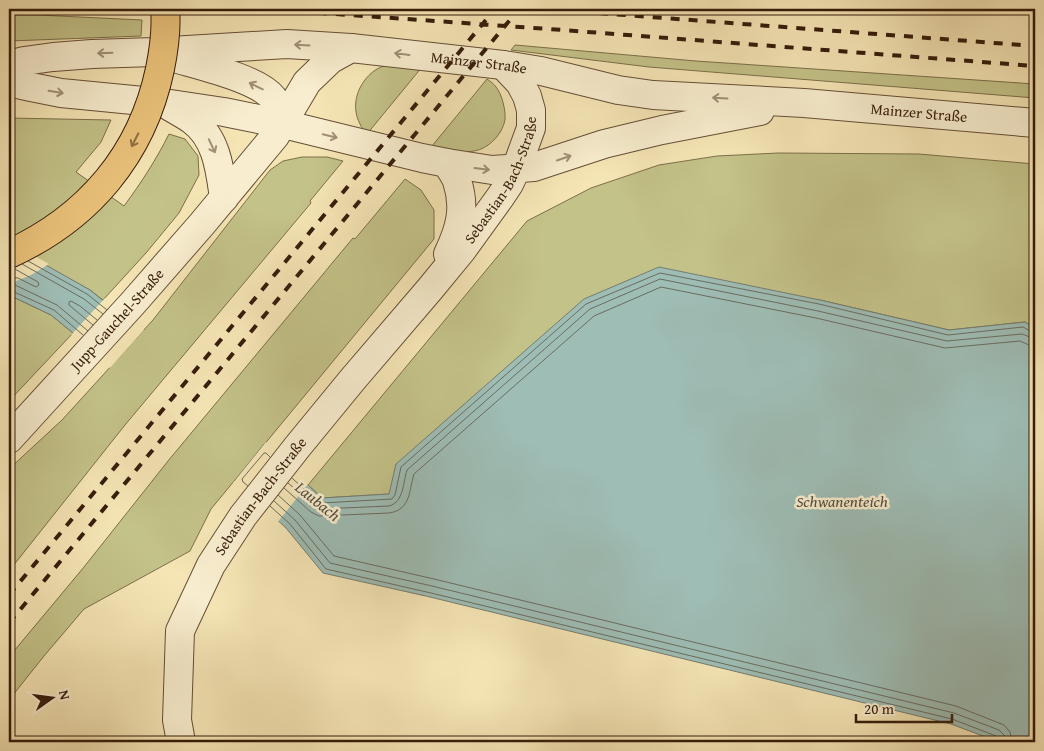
<svg xmlns="http://www.w3.org/2000/svg" width="1044" height="751" viewBox="0 0 1044 751" font-family="'Gentium Book Plus',serif">
<style>
.green{fill:#c3c288;stroke:#7c6f4a}
.water{fill:#9ebdb5;stroke:#747d71}
.pier{fill:#f5e5b5}
.lines{fill:none;stroke-linecap:round;stroke-linejoin:round}
.shore{stroke:#6a6c60;stroke-width:1}
.minor-casing{stroke:#664e36;stroke-width:30}
.minor{stroke:#f8eecf;stroke-width:28}
.rail{stroke:#361c0b;stroke-width:4;stroke-dasharray:9 9;stroke-linecap:butt}
.highway-bridge-casing{stroke:#361c0b;stroke-width:30;stroke-linecap:butt}
.highway-bridge{stroke:#eac27a;stroke-width:28}
.oneway{stroke:#a19077}
.oneway2{stroke:#906f42}
.labels{text-anchor:middle;stroke-width:5;stroke-linejoin:round;paint-order:stroke}
.street-label{font-size:15px;fill:#361c0b;stroke:#f8eecf}
.water-label{font-size:16px;font-style:italic;fill:#554c3e;stroke:#f8eecf}
</style>
<rect width="100%" height="100%" fill="#f5e5b5"/>
<filter id="stains"><feTurbulence type="fractalNoise" baseFrequency=".004" numOctaves="4"/><feColorMatrix values="0 0 0 0 .2 0 0 0 0 .09 0 0 0 0 .02 0 0 0 .5 -.17"/></filter>
<radialGradient id="worn" r=".72"><stop offset=".6" stop-color="#630" stop-opacity="0"/><stop offset="1" stop-color="#630" stop-opacity=".3"/></radialGradient>
<!-- green -->
<path class="green" d="M9,15H38L142,20L141,36L9,41Z
M515,45L696,61L1035,84V98L649,67L511,50Z
M388,65L422,67L367,134C364,130 361,127 360,124C350,105 358,83 374,71C378,68 383,66 388,65Z
M487,79C490,81 494,84 496,87C502,94 506,111 505,120C502,135 488,149 474,151C459,154 445,149 432,146Z
M9,118L111,120L101,142L76,172L124,206C141,183 156,160 169,134L185,139L198,156L199,175L179,213L146,253L103,300L90,290L9,246Z
M779,153L919,154L1035,164V328L1025,322L949,330L820,300L390,494L322,498L308,485L527,221L591,188L659,165L717,156Z
M302,157H327L343,161L310,201L311,203L125,425L9,571V469L62,420L153,320L270,170L283,161Z
M405,179L421,190L434,210V239L211,509L190,551L84,609L44,656L9,700V657L84,567L168,461L353,238L355,239Z
M9,295L51,315L73,333L9,401Z"/>
<!-- water -->
<path class="water" d="M9,246L14,247L90,290L142,332L73,333L51,315L9,295Z
M659,267L820,300L949,330L1025,322L1035,328V742H999L951,724L430,597L323,573L286,528L235,481L264,444L308,485L322,498L389,494L396,464L584,299Z"/>
<!-- pier -->
<path class="pier" d="M9,244L15,245L49,264L31,275L9,284Z
M105,298L144,330L110,368L71,335Z
M266,442L309,483L277,523L233,483Z"/>
<g class="lines">
<!-- shore -->
<path class="shore" d="M28,261L87,294L107,310
M22,264L84,299L103,314
M9,277L18,278L36,287L39,285L38,282L13,268
M9,284L15,285L57,305L88,331
M9,290L12,291L54,310L83,335
M93,325L69,305V302L71,301L80,306L97,320
M292,478L304,489L322,503L392,499L395,495L401,467L586,304L660,273L819,304L948,335L1023,327L1032,332H1035
M288,483L315,506L320,509L389,506C404,502 403,482 407,470L590,309L660,279L818,311L947,341L1022,334L1030,337L1035,338
M248,486L243,482L242,479L264,453H266L270,457
M284,488L311,512L319,516L389,513C411,510 409,490 414,474L594,316L661,287L816,318L945,348L1020,341L1029,345L1035,346
M278,495L300,515L334,556L434,579L956,706L1004,725L1010,732L1012,742
M274,501L295,520L330,563L432,586L954,713L999,730L1004,735L1005,742
M270,506L290,524L326,569L431,593L952,719L996,736L998,738L999,742"/>
<defs>
<g id="minor">
<path d="M171,57C197,65 257,78 273,98C279,105 281,115 283,124"/>
<path id="s1" d="M9,65L24,61L53,57L92,54L154,52L287,44L351,48L503,65L541,71L618,90L653,95L804,103L1035,123"/>
<path d="M9,82L31,87L61,93L164,103L224,112L283,124L422,158L447,163L492,170L534,167L604,144L662,130L760,111"/>
<path d="M169,106C177,111 185,115 192,120C217,138 220,170 224,198"/>
<path d="M447,163C450,169 455,175 457,181C466,208 460,229 448,254"/>
<path id="s2" d="M9,439L133,303L202,224L275,136L307,82L331,59L351,48"/>
<path id="s3" d="M181,742L177,720L180,631L211,565L243,516L298,446L353,379L430,289L462,250L501,196L509,184L516,169L531,128V110L527,96L520,83L503,65"/>
</g>
</defs>
<!-- minor casing -->
<use href="#minor" class="minor-casing"/>
<!-- minor -->
<use href="#minor" class="minor"/>
<!-- rail -->
<path class="rail" d="M264,9L549,29L1035,66
M545,9L1035,46
M9,595L495,9
M9,623L519,9"/>
<defs>
<path id="highway-bridge" d="M9,254C88,218 142,155 160,69C164,49 167,29 165,9"/>
</defs>
<!-- highway-bridge casing -->
<use href="#highway-bridge" class="highway-bridge-casing"/>
<!-- highway-bridge -->
<use href="#highway-bridge" class="highway-bridge"/>
</g>
<!-- one-way arrows -->
<defs><path id="oneway-shaft" d="M-6 0H5M1.5-3L5.5 0L1.5 3" fill="none" stroke-width="1.6" stroke-linecap="round" stroke-linejoin="round" transform="scale(1.25)"/></defs>
<g class="oneway">
<use href="#oneway-shaft" transform="translate(302 45) rotate(-177)"/>
<use href="#oneway-shaft" transform="translate(105 53) rotate(178)"/>
<use href="#oneway-shaft" transform="translate(402 54) rotate(-173)"/>
<use href="#oneway-shaft" transform="translate(256 86) rotate(-154)"/>
<use href="#oneway-shaft" transform="translate(56 92) rotate(9)"/>
<use href="#oneway-shaft" transform="translate(720 98) rotate(-177)"/>
<use href="#oneway-shaft" transform="translate(330 136) rotate(14)"/>
<use href="#oneway-shaft" transform="translate(212 146) rotate(65)"/>
<use href="#oneway-shaft" transform="translate(564 158) rotate(-19)"/>
<use href="#oneway-shaft" transform="translate(482 169) rotate(7)"/>
</g>
<use class="oneway2" href="#oneway-shaft" transform="translate(135 140) rotate(117)"/>
<g class="labels">
<!-- street labels -->
<g class="street-label">
<text dy="5" stroke="none"><textPath href="#s1" startOffset="472">Mainzer Straße</textPath></text>
<text dy="5" stroke="none"><textPath href="#s1" startOffset="916">Mainzer Straße</textPath></text>
<text dy="5" stroke="none"><textPath href="#s3" startOffset="669">Sebastian-Bach-Straße</textPath></text>
<text dy="5" stroke="none"><textPath href="#s2" startOffset="161">Jupp-Gauchel-Straße</textPath></text>
<text dy="5" stroke="none"><textPath href="#s3" startOffset="269">Sebastian-Bach-Straße</textPath></text>
</g>
<!-- water labels -->
<g class="water-label">
<text transform="translate(318 501) rotate(39)" y="6">Laubach</text>
<text x="842" y="507">Schwanenteich</text>
</g>
</g>
<!-- margin -->
<rect width="1044" height="751" fill="none" stroke="#f5e5b5" stroke-width="30"/>
<rect x="10" y="10" width="1024" height="731" fill="none" stroke="#361c0b" stroke-width="2.5"/>
<rect x="15" y="15" width="1014" height="721" fill="none" stroke="#361c0b"/>
<!-- north arrow -->
<g transform="translate(52 698) rotate(76)" stroke="#f8eecf" stroke-width="4" paint-order="stroke">
<path d="M0-4L9 19L0 12L-9 19Z" fill="#361c0b"/>
<text y="-8" font-size="14" font-weight="bold" text-anchor="middle" fill="#361c0b">N</text>
</g>
<!-- scale -->
<path d="M856 714v8h96v-8" fill="none" stroke="#361c0b" stroke-width="2.5"/>
<text x="864" y="714" font-size="15" fill="#361c0b" stroke="#f8eecf" stroke-width="4" paint-order="stroke">20 m</text>
<rect width="100%" height="100%" filter="url(#stains)"/>
<rect width="100%" height="100%" fill="url(#worn)"/>
</svg>
